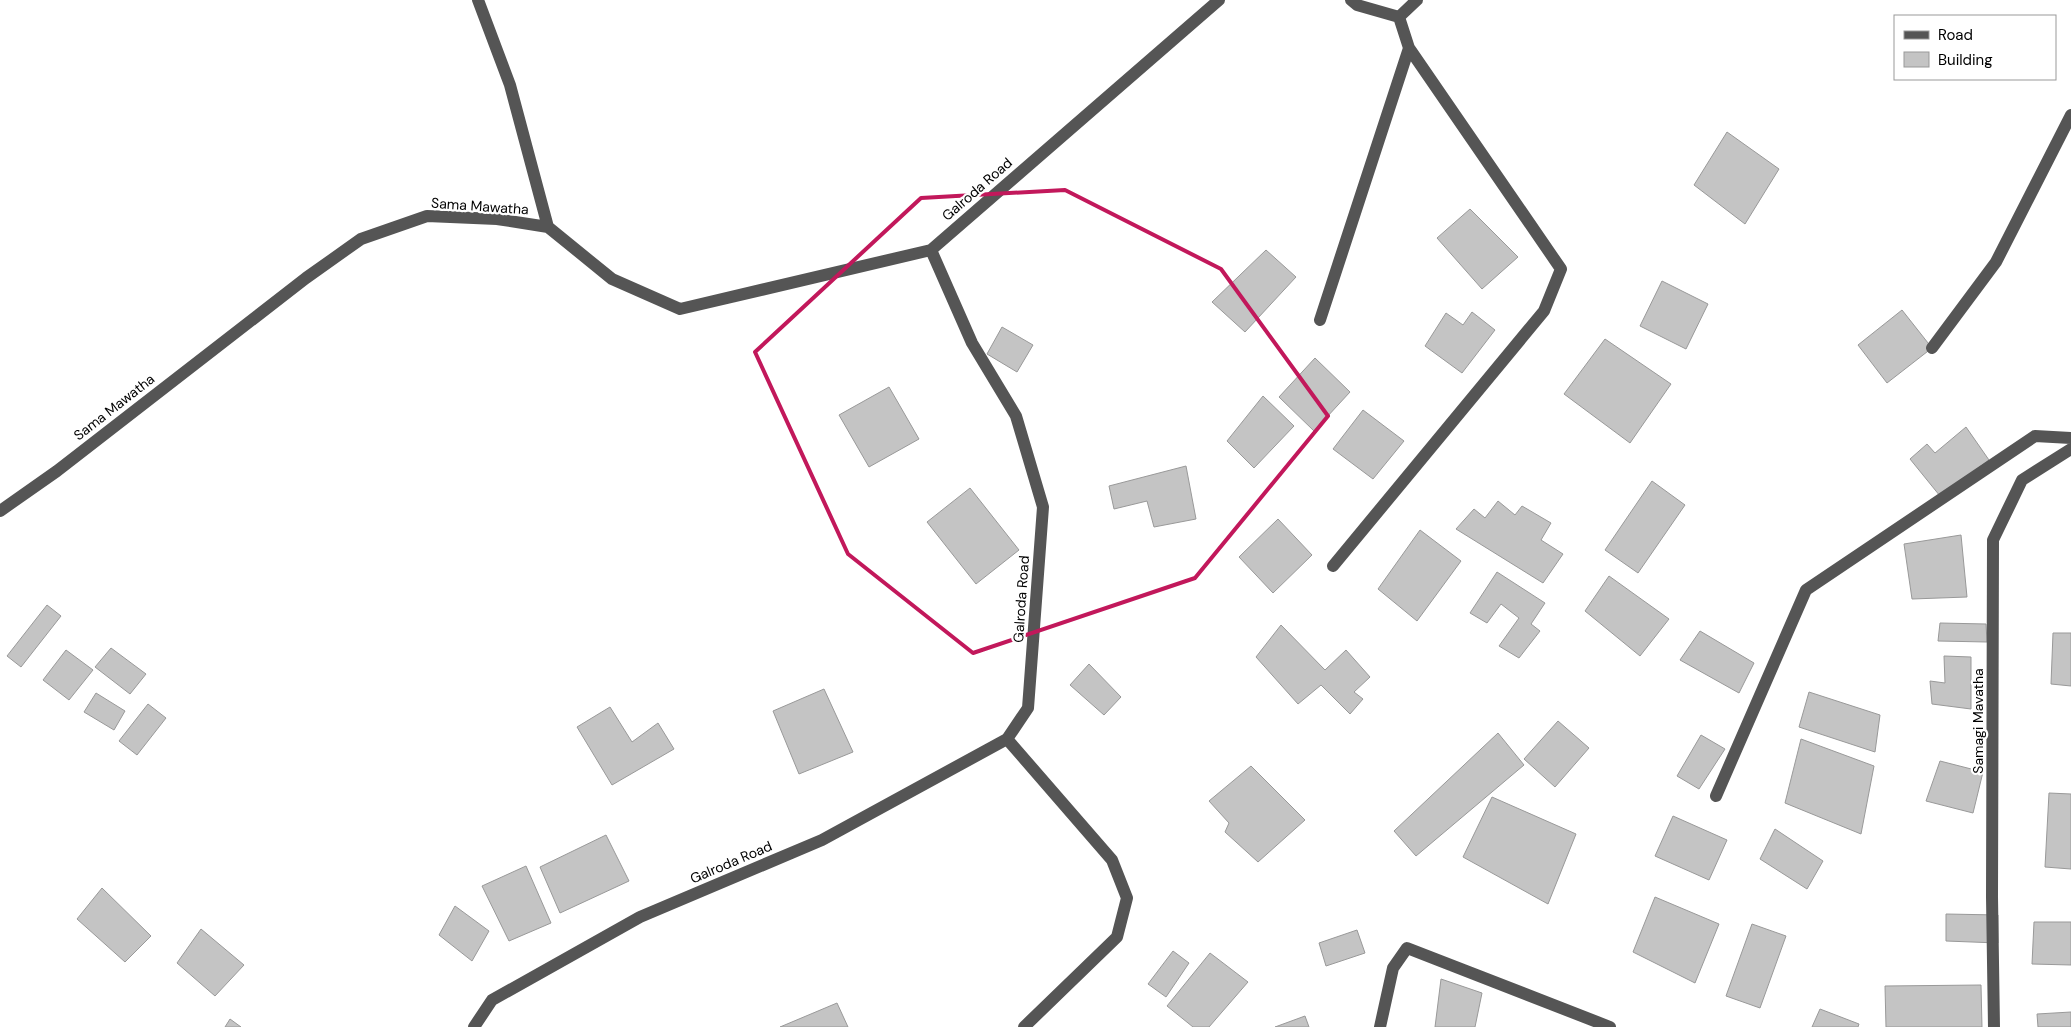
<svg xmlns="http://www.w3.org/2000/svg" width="2071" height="1027" viewBox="0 0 2071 1027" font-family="'DM Sans',sans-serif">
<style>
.building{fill:#c4c4c4;stroke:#999}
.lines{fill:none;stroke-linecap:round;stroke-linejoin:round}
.minor{stroke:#555;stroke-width:12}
.marked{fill:none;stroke:#c2185b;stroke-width:4;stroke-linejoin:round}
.labels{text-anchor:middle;stroke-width:4.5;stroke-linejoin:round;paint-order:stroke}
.street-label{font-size:14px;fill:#000;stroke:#fff}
</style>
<rect width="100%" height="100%" fill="#fff"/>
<!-- building -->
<path class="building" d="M1727,132L1779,169L1745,224L1694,185Z
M1470,209L1518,257L1482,289L1437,238Z
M1266,250L1296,277L1245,332L1212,302Z
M1662,281L1708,304L1686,349L1640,326Z
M1902,310L1932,348L1887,383L1858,345Z
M1472,312L1495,330L1462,373L1425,346L1446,313L1463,325Z
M1002,327L1033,345L1017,372L987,354Z
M1605,339L1671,384L1630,443L1564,394Z
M1315,358L1350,392L1314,431L1279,397Z
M889,387L919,439L869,467L839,415Z
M1263,396L1294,426L1254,468L1227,441Z
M1363,410L1404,441L1373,479L1333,449Z
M1966,427L1989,460L1940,496L1910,459L1927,444L1935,453Z
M1186,466L1196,519L1154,527L1147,501L1114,509L1109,486Z
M1652,481L1685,505L1638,573L1605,550Z
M970,488L1019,550L976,584L927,522Z
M1498,501L1515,515L1522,506L1551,523L1541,540L1563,554L1543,583L1456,529L1474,509L1485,518Z
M1278,519L1312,555L1273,593L1239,557Z
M1420,530L1461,561L1417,621L1378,589Z
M1961,535L1967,597L1912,599L1904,544Z
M1497,572L1545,603L1531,624L1540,631L1519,658L1499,646L1519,618L1501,604L1487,623L1470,613Z
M1609,576L1669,619L1640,656L1585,611Z
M47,605L61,616L21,667L7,656Z
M1940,623L1986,624L1987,642L1938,641Z
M1281,625L1325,670L1346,650L1370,677L1354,692L1363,699L1350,714L1321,685L1298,704L1256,657Z
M1700,631L1754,663L1739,693L1680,660Z
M2053,633H2071V686L2051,684Z
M111,648L146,674L130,694L95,667Z
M66,650L93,670L69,700L43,680Z
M1944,656L1971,657V709L1932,704L1930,681L1945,683Z
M1089,664L1121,697L1104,715L1070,685Z
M824,689L853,752L799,774L773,711Z
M1809,692L1880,715L1875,752L1799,727Z
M96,693L125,711L114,730L84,712Z
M148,704L166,718L137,755L119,741Z
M610,707L632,742L658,723L674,749L612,785L577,727Z
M1558,721L1589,748L1555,787L1524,759Z
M1498,733L1524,765L1416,856L1394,831Z
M1701,735L1725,749L1699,789L1677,776Z
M1801,739L1874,766L1861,834L1785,803Z
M1940,761L1983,772L1973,813L1926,801Z
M1251,766L1305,820L1258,862L1225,832L1229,823L1209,801Z
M2049,793L2071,794V869L2045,867Z
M1492,797L1576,834L1548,904L1463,857Z
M1673,816L1727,840L1709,880L1655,856Z
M1775,829L1823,861L1807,889L1760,859Z
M606,835L629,881L560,913L540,867Z
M526,866L551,923L509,941L482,886Z
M102,888L151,936L125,962L77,919Z
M1655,897L1719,924L1695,983L1633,952Z
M455,906L489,931L472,961L439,935Z
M1946,914L1998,915V943L1946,941Z
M2034,922H2071V965L2032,964Z
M1752,924L1786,936L1760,1008L1726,996Z
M201,929L244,965L215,996L177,963Z
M1357,930L1365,953L1326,966L1319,943Z
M1173,951L1189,963L1166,997L1148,984Z
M1210,953L1248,982L1209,1027H1193L1167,1006Z
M1441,979L1482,993L1475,1027H1435Z
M1981,985L1982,1027H1886L1885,986Z
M837,1003L848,1027H780Z
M1820,1009L1859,1024L1858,1027H1812Z
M2071,1012V1027H2038L2037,1014Z
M1305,1016L1309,1027H1275Z
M230,1019L241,1027H225Z"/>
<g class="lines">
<!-- minor -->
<path class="minor" d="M478,0L510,85L548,227
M1351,0L1357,5L1399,17L1417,0
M1320,320L1409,48
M1932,348L1996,262L2071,115
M0,511L57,471L306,278L361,239L427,216L497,219L548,227L612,279L680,309L931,250
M1333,566L1544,311L1561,269L1409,48L1399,17
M1007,739L1112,860L1127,898L1117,937L1024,1027
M1716,796L1806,590L2035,436L2071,438
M474,1027L492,1000L640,917L822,840L1007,739L1028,708L1043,507L1016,416L972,343L931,250L1219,0
M1380,1027L1393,968L1407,948L1610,1027
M1994,1027L1992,897L1993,540L2022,480L2071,449"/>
</g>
<!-- marked area -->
<path class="marked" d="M1065,190L1221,269L1328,416L1195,578L973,653L848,554L755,352L921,198Z"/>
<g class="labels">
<!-- street labels -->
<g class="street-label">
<text transform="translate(977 189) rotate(-41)" y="5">Galroda Road</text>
<text transform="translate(480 206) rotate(4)" y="5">Sama Mawatha</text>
<text transform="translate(114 407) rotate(-38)" y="5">Sama Mawatha</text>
<text transform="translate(1021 599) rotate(-86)" y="5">Galroda Road</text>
<text transform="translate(1978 721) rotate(-90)" y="5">Samagi Mavatha</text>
<text transform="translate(731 862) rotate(-23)" y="5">Galroda Road</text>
</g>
</g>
<!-- legend -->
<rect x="1894" y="15" width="162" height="65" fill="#ffffff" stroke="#999999"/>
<rect x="1904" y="31" width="25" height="8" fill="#555555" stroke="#999999"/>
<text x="1938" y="40" font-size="15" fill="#000000">Road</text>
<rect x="1904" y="52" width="25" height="15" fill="#c4c4c4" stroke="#999999"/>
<text x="1938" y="65" font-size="15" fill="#000000">Building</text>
</svg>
